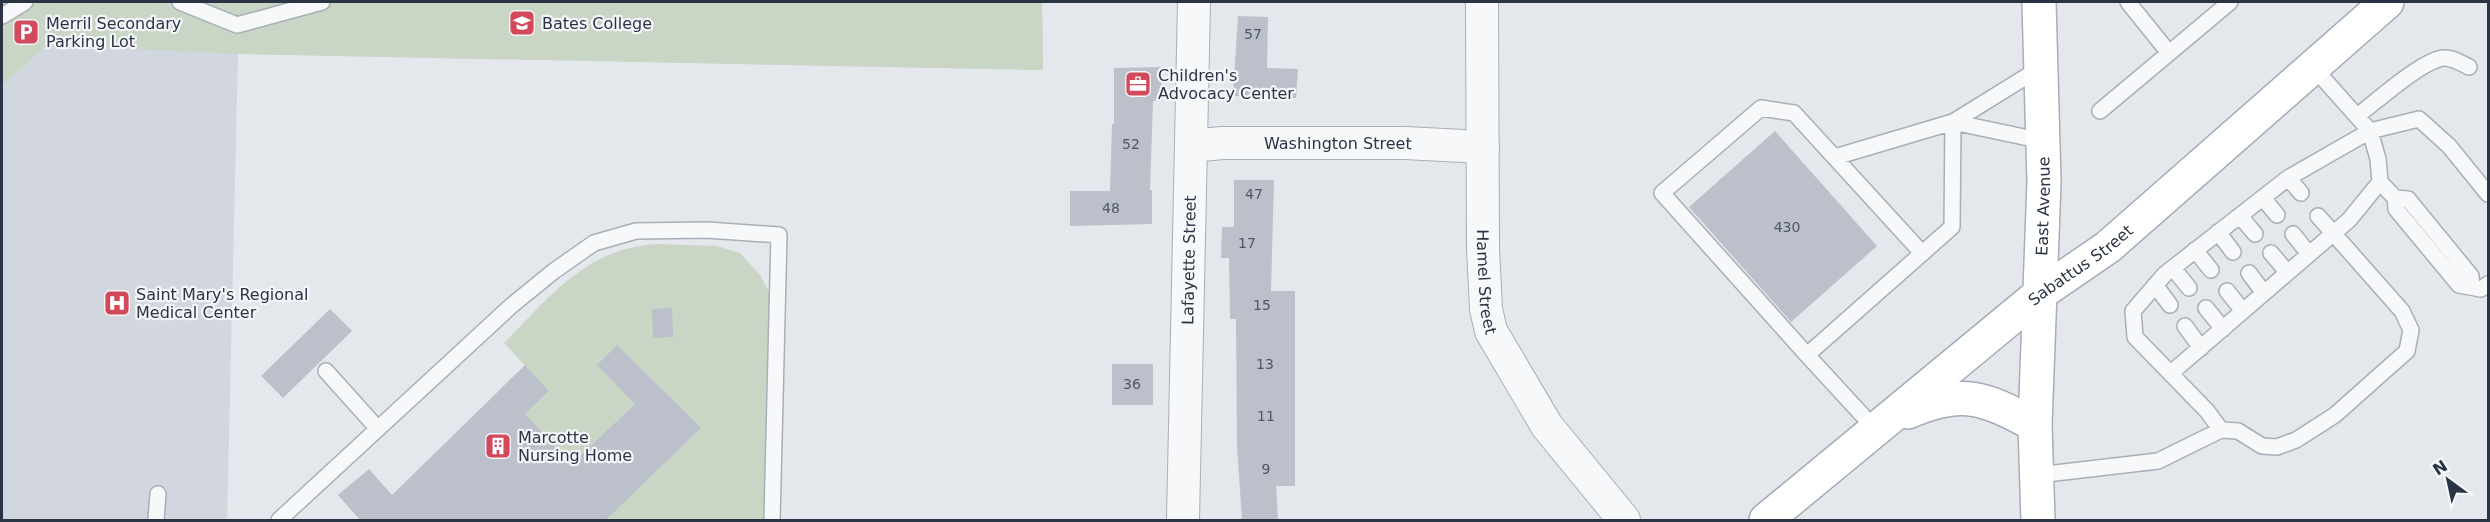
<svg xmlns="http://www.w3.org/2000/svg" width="2490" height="522" viewBox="0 0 2490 522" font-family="'DejaVu Sans',sans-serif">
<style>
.built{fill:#d2d6de}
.green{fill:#c9d6c5}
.building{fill:#bbc0ca}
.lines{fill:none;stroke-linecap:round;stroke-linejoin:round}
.service-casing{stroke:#a9aeb7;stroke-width:18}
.minor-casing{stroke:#a9aeb7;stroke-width:34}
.secondary-casing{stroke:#a9aeb7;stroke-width:36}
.primary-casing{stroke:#a3abb8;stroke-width:36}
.service{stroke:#f7f8fa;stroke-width:15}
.minor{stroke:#f7f8fa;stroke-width:32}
.secondary{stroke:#fff;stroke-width:33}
.primary{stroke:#fff;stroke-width:33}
.labels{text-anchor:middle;stroke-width:4.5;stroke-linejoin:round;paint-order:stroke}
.number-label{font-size:14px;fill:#4f5766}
.poi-label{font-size:16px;fill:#2b3445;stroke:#f4f6f9;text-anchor:start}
.street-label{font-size:16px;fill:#2b3445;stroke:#f4f6f9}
</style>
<rect width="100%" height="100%" fill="#e4e7ec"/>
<!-- built -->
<path class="built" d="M2,2H1042L1043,70L238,54L227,520H2Z"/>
<!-- green -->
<path class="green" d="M2,2H1042L1043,70L238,54L47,45L2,85Z
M658,244L717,246L740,253L760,275L769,292L772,332L767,520H606L700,429L572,464L525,414L549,391L504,343C552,295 586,248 658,244Z"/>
<!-- building -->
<path class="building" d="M1238,16L1268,17L1267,68L1298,69L1296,98L1233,96Z
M1161,67L1162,101H1153L1150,190H1152V224L1070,226V191H1110L1112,124H1114V68Z
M1775,131L1877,246L1791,322L1689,207Z
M1234,180H1274L1271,291H1295V486H1276L1278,520H1242L1237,446L1236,319H1230L1229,258H1221L1222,227H1234Z
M672,308L673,337L653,338L652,309Z
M330,309L352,331L283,398L261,376Z
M617,345L701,428L606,520H360L338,495L369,469L392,495L525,365L549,391L525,414L572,464L635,404L597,365Z
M1112,364H1153V405H1112Z"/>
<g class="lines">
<defs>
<path id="service" d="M180,2L237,25L322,2
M2128,2L2169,53
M2,16L25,2
M2100,111L2230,2
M2357,116C2376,102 2421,61 2443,58C2452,57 2461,63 2469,67
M1953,122L2043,141
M1835,157L1953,122L2040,68
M2288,178L2301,193
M2380,182L2395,198L2396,209L2459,285L2481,289L2488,284
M2263,198L2277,215
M2395,198L2408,199L2471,276L2472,287
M2240,216L2255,234
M2218,232L2233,252
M2293,234L2309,254
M2195,250L2211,270
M2271,253L2287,272
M2173,268L2189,288
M2249,273L2264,293
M2155,285L2170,305
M2227,291L2243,311
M2206,308L2223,329
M2185,326L2201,348
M1807,355L1662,193L1761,108L1794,113L1922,253
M326,371L378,429
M2171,373L2349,220L2380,182L2378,159L2370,131L2419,119L2449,146L2488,194
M1876,430L1807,355L1952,227L1953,122
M2221,430L2238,431L2262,446L2277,447L2296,440L2335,415L2407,351L2411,330L2402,311L2318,216
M2038,475L2158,461L2221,430L2207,411L2135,337L2133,311L2165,274L2288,178L2370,131L2313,67
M156,520L158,494
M279,520L511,306L554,271L594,243L636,231L707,230L779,235L772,520"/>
<g id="minor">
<path id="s1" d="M1482,2L1483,248L1486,309L1491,331L1547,426L1624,520"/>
<path id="s2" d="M1192,146L1222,143H1405L1483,147"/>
<path id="s3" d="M1183,520L1194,2"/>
</g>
<g id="secondary">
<path id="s4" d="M2038,520L2035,425L2044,182L2039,2"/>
</g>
<g id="primary">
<path d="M1908,412C1963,388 1985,398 2035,425"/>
<path id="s5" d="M1766,520L2041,293L2108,247L2387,2"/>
</g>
</defs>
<!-- service casing -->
<use href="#service" class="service-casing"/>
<!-- minor casing -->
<use href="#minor" class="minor-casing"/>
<!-- secondary casing -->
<use href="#secondary" class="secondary-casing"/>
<!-- primary casing -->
<use href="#primary" class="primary-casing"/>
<!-- service -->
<use href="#service" class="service"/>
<!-- minor -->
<use href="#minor" class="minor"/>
<!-- secondary -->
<use href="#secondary" class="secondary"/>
<!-- primary -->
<use href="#primary" class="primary"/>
</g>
<!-- icons -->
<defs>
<symbol id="university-square" viewBox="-11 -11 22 22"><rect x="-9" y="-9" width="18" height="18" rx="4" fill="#d1495b" stroke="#f4f6f9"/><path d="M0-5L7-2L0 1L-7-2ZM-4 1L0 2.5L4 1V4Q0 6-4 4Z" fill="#fff"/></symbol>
<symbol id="parking-square" viewBox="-11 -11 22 22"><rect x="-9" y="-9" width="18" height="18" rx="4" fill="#d1495b" stroke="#f4f6f9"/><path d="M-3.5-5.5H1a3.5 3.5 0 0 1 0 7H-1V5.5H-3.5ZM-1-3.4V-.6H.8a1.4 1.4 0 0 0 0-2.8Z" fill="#fff"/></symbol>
<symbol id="office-square" viewBox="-11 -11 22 22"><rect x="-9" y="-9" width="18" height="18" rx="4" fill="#d1495b" stroke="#f4f6f9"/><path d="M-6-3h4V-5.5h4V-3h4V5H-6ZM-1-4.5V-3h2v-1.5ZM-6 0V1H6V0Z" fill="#fff"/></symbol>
<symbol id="hospital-square" viewBox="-11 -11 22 22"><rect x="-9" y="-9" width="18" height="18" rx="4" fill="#d1495b" stroke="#f4f6f9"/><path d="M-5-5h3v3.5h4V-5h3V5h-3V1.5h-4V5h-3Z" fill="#fff"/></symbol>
<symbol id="building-square" viewBox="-11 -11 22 22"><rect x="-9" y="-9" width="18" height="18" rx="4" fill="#d1495b" stroke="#f4f6f9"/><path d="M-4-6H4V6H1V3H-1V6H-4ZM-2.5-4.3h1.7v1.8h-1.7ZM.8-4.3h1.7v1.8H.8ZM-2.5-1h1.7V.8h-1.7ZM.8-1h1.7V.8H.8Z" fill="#fff"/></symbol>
</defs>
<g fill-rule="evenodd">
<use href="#university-square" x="507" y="8" width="30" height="30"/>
<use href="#parking-square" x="11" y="17" width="30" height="30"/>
<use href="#office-square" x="1123" y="69" width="30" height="30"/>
<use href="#hospital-square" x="102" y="288" width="30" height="30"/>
<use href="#building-square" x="483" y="431" width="30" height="30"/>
</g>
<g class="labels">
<!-- number labels -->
<g class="number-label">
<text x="1253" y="39">57</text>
<text x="1131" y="149">52</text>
<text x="1254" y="199">47</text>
<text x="1111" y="213">48</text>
<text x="1787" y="232">430</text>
<text x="1247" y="248">17</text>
<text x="1262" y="310">15</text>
<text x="1265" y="369">13</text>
<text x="1132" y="389">36</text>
<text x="1266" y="421">11</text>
<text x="1266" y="474">9</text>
</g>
<!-- poi labels -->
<g class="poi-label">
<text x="46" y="29">Merril Secondary<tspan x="46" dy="18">Parking Lot</tspan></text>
<text x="542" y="29">Bates College</text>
<text x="1158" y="81">Children's<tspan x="1158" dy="18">Advocacy Center</tspan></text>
<text x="136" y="300">Saint Mary's Regional<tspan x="136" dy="18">Medical Center</tspan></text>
<text x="518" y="443">Marcotte<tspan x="518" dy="18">Nursing Home</tspan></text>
</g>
<!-- street labels -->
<g class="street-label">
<text dy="6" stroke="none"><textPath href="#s2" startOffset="146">Washington Street</textPath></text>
<text dy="6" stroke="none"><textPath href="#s4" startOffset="314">East Avenue</textPath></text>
<text dy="6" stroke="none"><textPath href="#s3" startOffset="260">Lafayette Street</textPath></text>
<text dy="6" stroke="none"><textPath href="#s5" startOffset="405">Sabattus Street</textPath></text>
<text dy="6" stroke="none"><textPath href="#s1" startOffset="280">Hamel Street</textPath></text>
</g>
</g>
<!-- border -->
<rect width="2490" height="522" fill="none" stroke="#2b3445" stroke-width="6"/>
<!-- north arrow -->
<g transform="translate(2448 480) rotate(327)" stroke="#f4f6f9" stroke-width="4.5" paint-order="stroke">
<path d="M0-4.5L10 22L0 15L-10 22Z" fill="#2b3445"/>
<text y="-9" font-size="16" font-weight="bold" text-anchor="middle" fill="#2b3445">N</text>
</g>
</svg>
